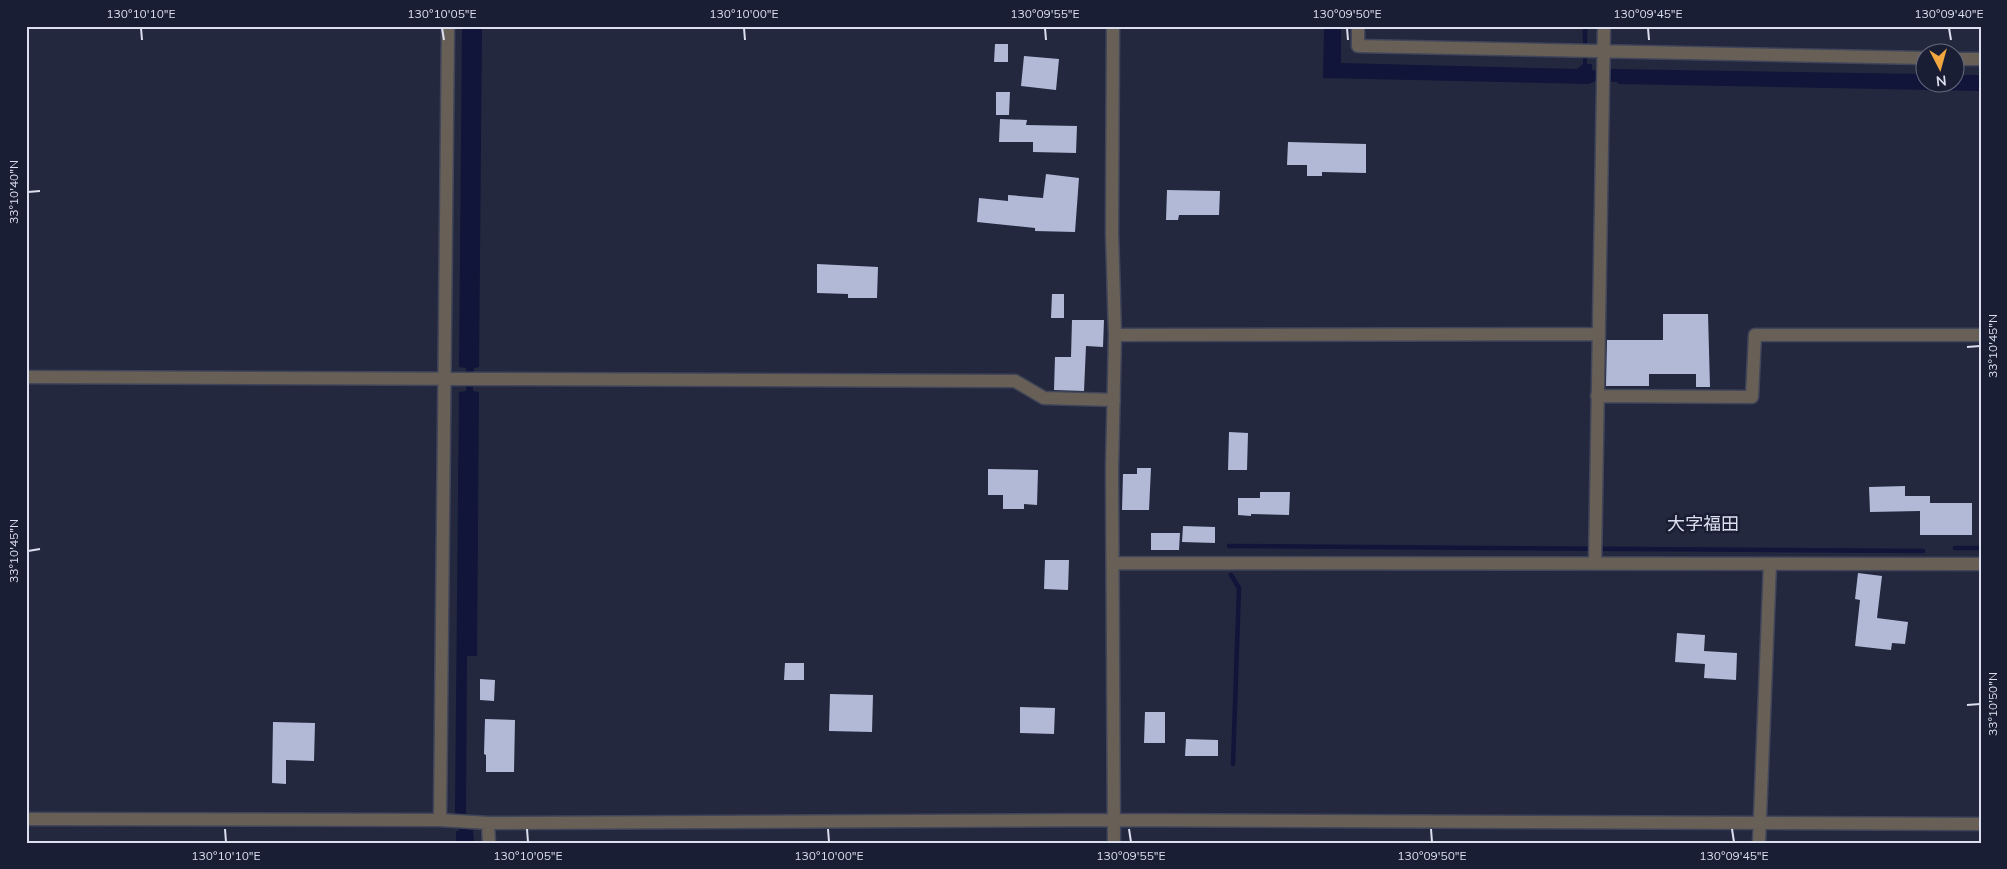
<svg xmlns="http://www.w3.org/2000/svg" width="2007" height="869" viewBox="0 0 2007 869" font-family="Mulish,'Noto Sans JP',sans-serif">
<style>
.water{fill:#101539}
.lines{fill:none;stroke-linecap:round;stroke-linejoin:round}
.stream{stroke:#101539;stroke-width:4.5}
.building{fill:#b1b9d6}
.minor-casing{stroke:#40455a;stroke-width:15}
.minor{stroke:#686056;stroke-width:12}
.ticks{fill:none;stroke:#dbdfee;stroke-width:2}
.labels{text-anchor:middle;stroke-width:5;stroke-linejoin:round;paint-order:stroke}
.quarter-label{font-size:18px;fill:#dbdfee;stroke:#191e34}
.neatline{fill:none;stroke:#dbdfee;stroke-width:2}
.ticks-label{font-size:12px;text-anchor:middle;fill:#dbdfee}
</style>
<rect width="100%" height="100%" fill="#23283e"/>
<!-- water -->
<path class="water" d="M462,26H482L479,367L474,368L473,391L479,392L477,656H467L466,811L469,830H473L474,843H456V831H459L455,811L459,392L466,391V368L459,367Z
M1324,26H1341V63L1577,69L1583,64V39H1587V64H1592V70L1609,72L1612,69L1924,74V82H1954L1955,75H1981V91L1619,84L1617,82L1596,81L1588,84L1323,78Z"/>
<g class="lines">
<!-- stream -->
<path class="stream" d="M1585,42V26
M1229,546L1923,551
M1955,548H1981
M1231,575L1239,588L1233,764"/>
</g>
<!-- building -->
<path class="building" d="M995,44H1008V62H994Z
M1024,56L1059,59L1056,90L1021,86Z
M996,92H1010L1009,115H996Z
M1000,119L1027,120L1026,125L1077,126L1076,153L1033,152V142H999Z
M1288,142L1366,144V173L1322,172V176H1307V165H1287Z
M1046,174L1079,178L1075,232L1035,231V228L977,222L979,198L1008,201V195L1043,198Z
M1167,190L1220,191L1219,215H1179L1178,220H1166Z
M817,264L878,267L877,298H848V294L817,293Z
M1052,294H1064V318H1051Z
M1663,314H1708L1710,387H1696V374H1649V386H1606L1607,340H1663Z
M1072,320H1104L1103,347L1086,346L1084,391L1054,390L1055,357H1071Z
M1229,432L1248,433L1247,470H1228Z
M1137,468H1151L1149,510H1122L1123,474H1137Z
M988,469L1038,470L1037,505L1024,504V509H1003V495H988Z
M1905,486V496H1930V503H1972V535H1920V511L1870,512L1869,487Z
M1260,492H1290L1289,515L1251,514V516L1238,515V498H1260Z
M1183,526L1215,527V543L1182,542Z
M1151,533H1180L1179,550H1151Z
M1045,560H1069L1068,590L1044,589Z
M1858,573L1882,576L1877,618L1908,622L1905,644L1892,643L1891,650L1855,646L1860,600L1855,599Z
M1677,633L1705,635L1704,651L1737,653L1736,680L1704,678L1705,664L1675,662Z
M785,663H804V680H784Z
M480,679L495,680L494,701L480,700Z
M830,694L873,695L872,732L829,731Z
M1020,707L1055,708L1054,734L1020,733Z
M1145,712H1165V743H1144Z
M485,719L515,720L514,772H486V755L484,754Z
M273,722L315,723L314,761L286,760V784L272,783Z
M1186,739L1218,740V756H1185Z"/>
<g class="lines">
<defs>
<path id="minor" d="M1113,26L1112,232L1115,335L1112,469L1114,843
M1358,26V46L1924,58
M1954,59H1981
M1115,335L1598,334
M26,377L1015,381L1044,398L1114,400
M1597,396L1752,397L1755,335H1981
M1114,563L1981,564
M1595,563L1604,26
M26,819L440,820L488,823L1114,820L1981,824
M440,820L448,26
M488,823L489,843
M1759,843L1770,564"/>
</defs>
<!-- minor casing -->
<use href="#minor" class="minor-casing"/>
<!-- minor -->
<use href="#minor" class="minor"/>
</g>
<!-- ticks -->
<path class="ticks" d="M141,28L142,40M442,28L444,40M744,28L745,40M1045,28L1046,40M1347,28L1348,40M1648,28L1649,40M1949,28L1951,40M28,192L40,191M1967,347L1980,346M28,551L40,549M1967,705L1980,704M225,829L226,842M527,829L528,842M828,829L829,842M1129,829L1131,842M1431,829L1432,842M1732,829L1734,842"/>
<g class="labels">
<!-- quarter labels -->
<g class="quarter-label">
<text x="1703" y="530">大字福田</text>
</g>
</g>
<!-- border -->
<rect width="2007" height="869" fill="none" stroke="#191e34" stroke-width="55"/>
<!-- north arrow -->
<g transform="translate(1940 68) rotate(174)"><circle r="24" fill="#191e34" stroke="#676b7e"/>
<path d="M0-4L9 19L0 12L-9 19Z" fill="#f1a63f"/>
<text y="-8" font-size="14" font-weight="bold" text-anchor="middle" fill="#dbdfee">N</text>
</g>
<rect x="28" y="28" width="1952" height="814" class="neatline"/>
<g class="ticks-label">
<text x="141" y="18">130°10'10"E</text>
<text x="442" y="18">130°10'05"E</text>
<text x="744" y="18">130°10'00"E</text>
<text x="1045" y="18">130°09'55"E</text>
<text x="1347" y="18">130°09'50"E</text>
<text x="1648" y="18">130°09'45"E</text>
<text x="1949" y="18">130°09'40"E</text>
<text transform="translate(14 192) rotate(-90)" y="4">33°10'40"N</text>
<text transform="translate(1993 346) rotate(-90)" y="4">33°10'45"N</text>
<text transform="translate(14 551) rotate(-90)" y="4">33°10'45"N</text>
<text transform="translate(1993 704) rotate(-90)" y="4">33°10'50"N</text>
<text x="226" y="860">130°10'10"E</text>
<text x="528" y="860">130°10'05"E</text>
<text x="829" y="860">130°10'00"E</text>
<text x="1131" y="860">130°09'55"E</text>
<text x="1432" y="860">130°09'50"E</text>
<text x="1734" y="860">130°09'45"E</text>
</g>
</svg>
